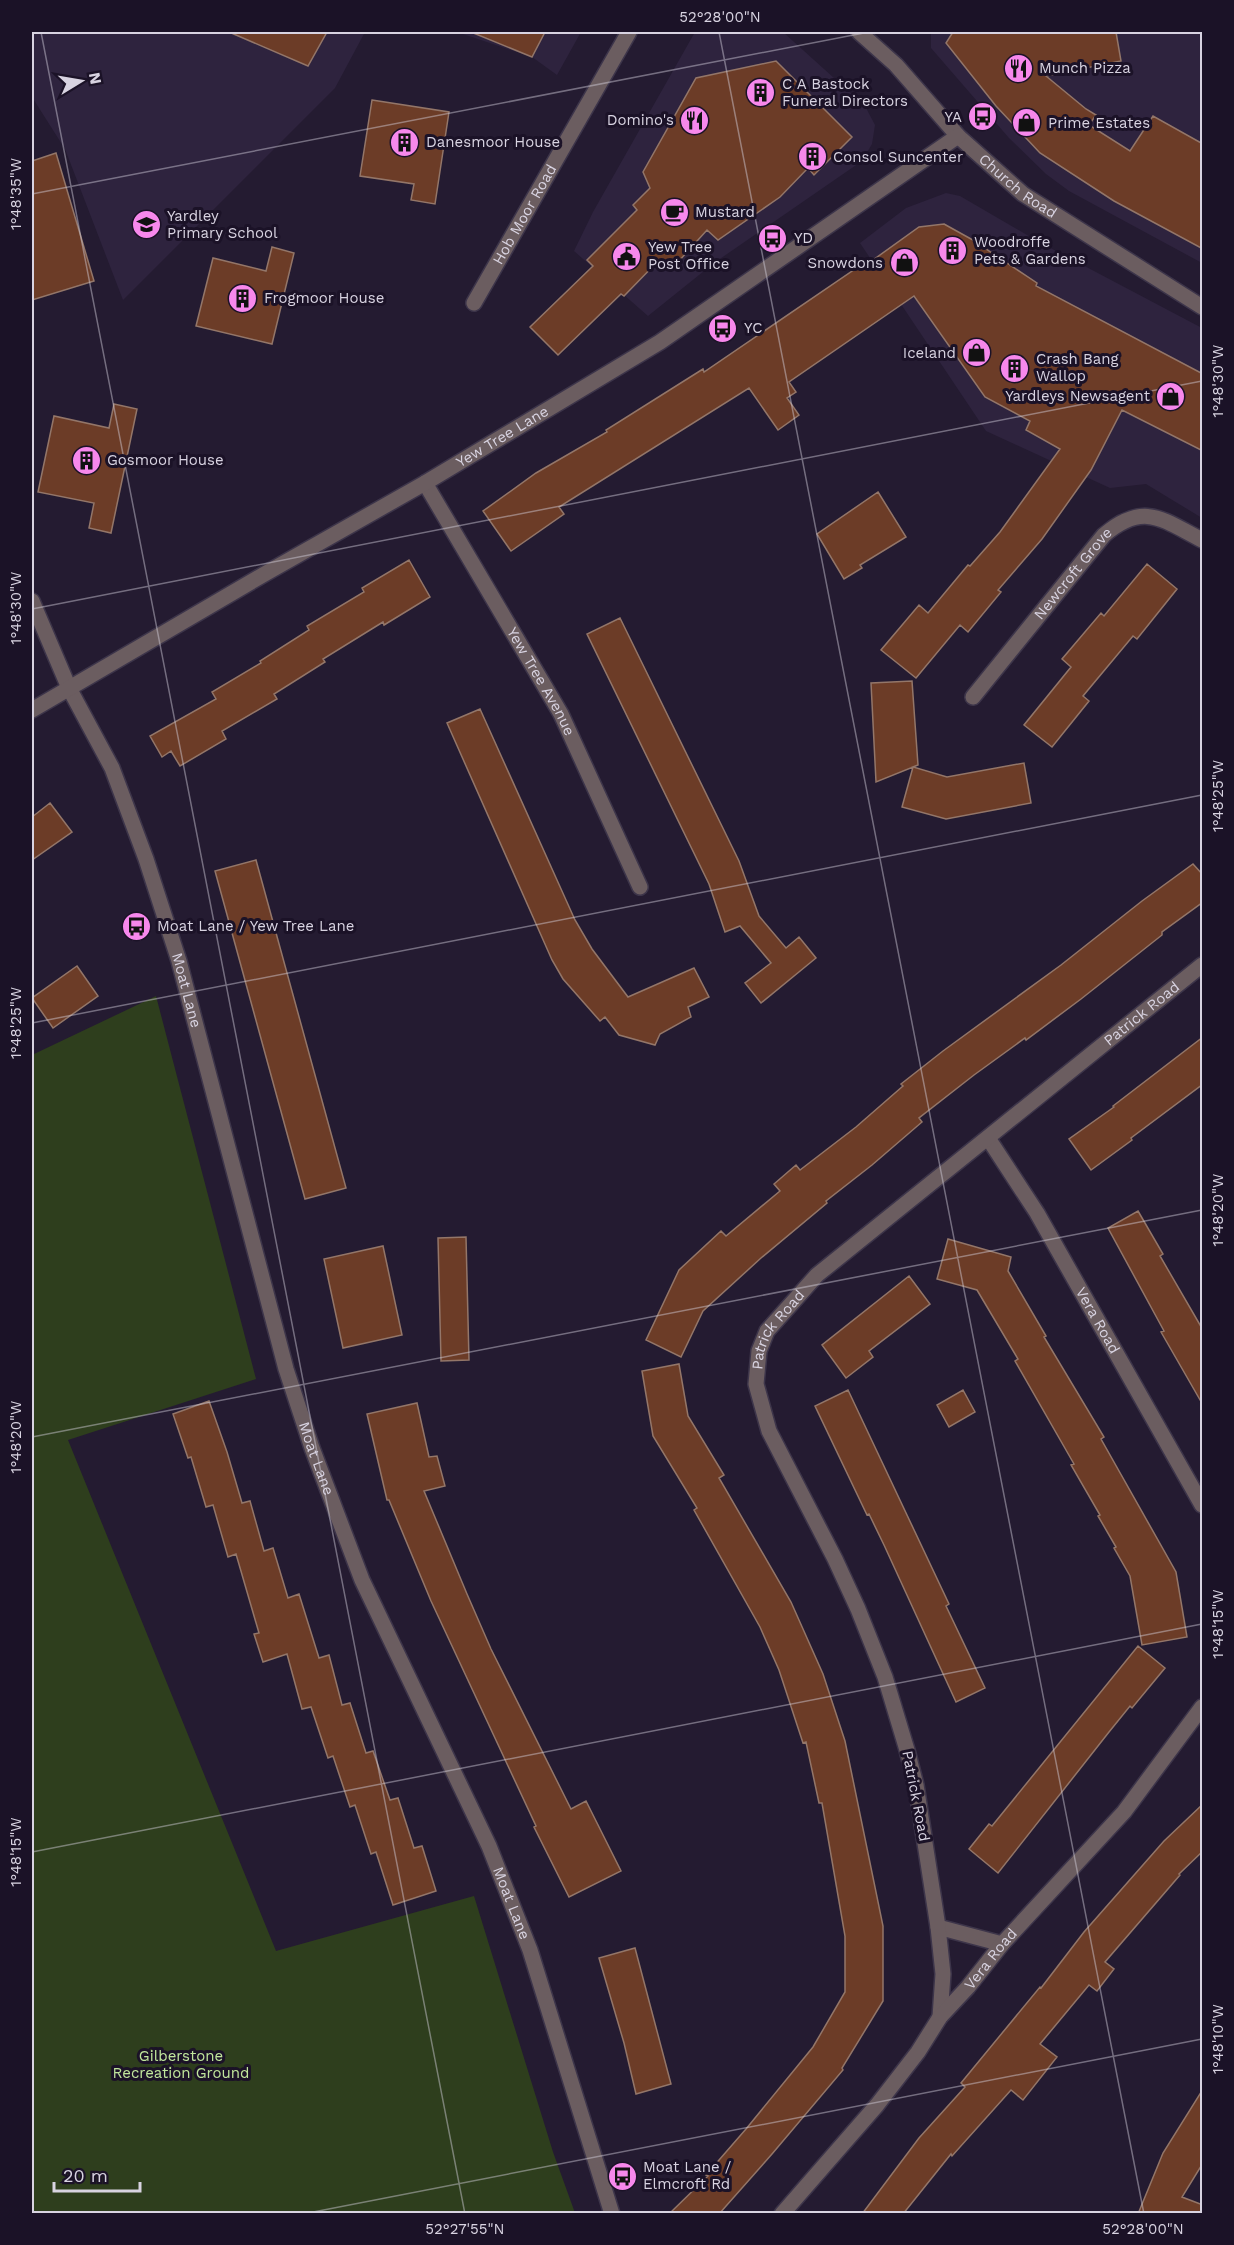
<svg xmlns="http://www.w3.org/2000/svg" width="1234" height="2245" viewBox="0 0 1234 2245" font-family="'Work Sans',sans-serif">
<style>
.built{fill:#2e233e}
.green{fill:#2e3e1d}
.building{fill:#6c3c27;stroke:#937669;stroke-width:1.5}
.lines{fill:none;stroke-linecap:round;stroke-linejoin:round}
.minor-casing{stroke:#3d354a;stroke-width:18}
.tertiary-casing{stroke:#3d354a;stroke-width:18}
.minor{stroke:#6b5d60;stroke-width:15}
.tertiary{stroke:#6b5d60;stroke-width:15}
.ticks{fill:none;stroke:#d8d3e1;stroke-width:1.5;stroke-opacity:0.45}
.labels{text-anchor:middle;stroke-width:6;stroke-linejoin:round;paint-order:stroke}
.poi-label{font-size:15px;fill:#d8d3e1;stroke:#1b1227;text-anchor:start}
.street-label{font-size:15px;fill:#d8d3e1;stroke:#1b1227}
.park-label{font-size:15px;fill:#c1e79c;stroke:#1b1227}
.neatline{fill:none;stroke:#d8d3e1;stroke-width:2}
.ticks-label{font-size:15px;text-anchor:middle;fill:#d8d3e1}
</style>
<rect width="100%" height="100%" fill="#241b31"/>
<!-- built -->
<path class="built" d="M32,32H365L335,88L123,300L65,149L32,97Z
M457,32H581L557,75L532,57Z
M695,32H783L865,106L875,125L872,144L862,161L714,263L648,316L574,251L593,212Z
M931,32H1202V263L1069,191L1046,174L1009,138L931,48Z
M946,193L960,196L1039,242L1202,328V518L1146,484L1110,488L986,431L860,243L906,208Z"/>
<!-- green -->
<path class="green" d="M156,996L256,1379L68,1440L276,1951L474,1896L553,2152L575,2213H32V1055Z"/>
<!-- building -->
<path class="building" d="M229,32H327L308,66Z
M471,32H545L532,57Z
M953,32H1116L1121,61L1046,76L1086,109L1096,115L1089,125L1130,151L1153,116L1203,144V249L1114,201L1040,153L996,106L946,43Z
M776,61L852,137L814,175L808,168L780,197L718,240L707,230L678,262L674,258L666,267L659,260L624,296L621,294L558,355L530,327L593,266L587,260L637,210L633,205L650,188L643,172L696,78Z
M372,100L449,112L435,204L411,200L414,184L360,176Z
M56,153L94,281L32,300V161Z
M944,224L971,239L1037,283L1036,286L1203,374V451L1122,410L1091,470L1042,539L998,590L1001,592L968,632L960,625L916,678L881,650L919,605L928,613L968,565L970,566L1000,532L1060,449L1026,430L1030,421L985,397L914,296L789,382L796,392L787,398L799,415L778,430L749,388L559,507L564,514L511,551L483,511L536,473L607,432L606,430L703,369L704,372L864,263L866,265L919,227Z
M272,247L294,253L272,344L196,326L213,258L266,271Z
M114,404L137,409L111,533L89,528L94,503L38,492L54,416L109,428Z
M878,492L906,537L860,565L862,568L844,579L817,534Z
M409,560L430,597L384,625L383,622L323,659L325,662L274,694L277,699L222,731L226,739L180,766L171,751L162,757L150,736L216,699L212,692L261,663L260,661L309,630L307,626L364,592L362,588Z
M1147,564L1177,589L1137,639L1133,636L1083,696L1089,701L1052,747L1024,725L1071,667L1062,659L1101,613L1104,616Z
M620,618L739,861L759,916L786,948L799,937L816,958L761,1003L745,983L771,963L740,926L725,932L709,884L587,634Z
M912,681L918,765L913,767L947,777L1024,763L1031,803L946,819L902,807L913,767L876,782L871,683Z
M480,709L575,920L592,949L628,997L694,968L709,997L688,1007L691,1017L660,1034L655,1045L619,1035L605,1017L600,1021L563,979L552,960L447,723Z
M50,803L72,832L32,860V817Z
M256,860L346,1188L305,1199L215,871Z
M1193,864L1203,875V902L1162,932V935L1081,999L1026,1040L1025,1038L974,1075L919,1118L922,1122L872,1165L826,1201L827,1203L761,1258L703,1311L681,1357L646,1340L679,1270L721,1231L726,1236L780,1191L774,1184L796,1165L800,1170L856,1127L903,1086L901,1084L943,1051L1061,965L1142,901Z
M77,966L98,996L53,1028L32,998Z
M1203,1037V1084L1131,1138L1132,1140L1091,1170L1069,1139L1114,1107L1113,1106Z
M1138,1211L1163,1254L1160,1256L1203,1330V1405L1161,1332L1164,1331L1108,1228Z
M466,1237L469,1360L441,1361L438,1238Z
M948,1239L1011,1257L1008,1271L1046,1336L1044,1337L1104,1437L1101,1439L1176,1572L1187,1637L1142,1645L1130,1576L1114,1548L1116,1547L1098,1516L1100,1515L1071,1465L1074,1464L1015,1361L1018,1359L977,1290L937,1279Z
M383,1246L402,1335L343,1348L324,1259Z
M909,1276L930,1304L869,1351L873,1357L846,1378L822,1345Z
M679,1364L688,1416L724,1475L719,1478L791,1602L823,1674L845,1741L883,1926V2001L842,2068L843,2070L772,2154L719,2214H669L708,2176L706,2175L746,2129L813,2047L845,1992V1936L822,1803H819L806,1742L803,1743L779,1670L760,1627L694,1510L697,1508L653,1436L642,1371Z
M848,1390L949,1604L946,1606L985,1688L956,1702L884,1545L869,1514L867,1515L815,1406Z
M963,1390L975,1412L949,1427L937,1405Z
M209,1401L227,1452L242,1503L250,1501L264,1551L273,1548L288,1598L299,1594L319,1658L329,1655L342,1705L350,1703L366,1753L373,1751L390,1800L398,1798L414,1848L422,1846L436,1891L393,1905L376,1852L371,1854L355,1805L350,1807L333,1756L328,1758L311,1707L302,1709L287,1654L263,1662L254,1634L259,1633L236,1554L228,1557L213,1505L206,1507L191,1457L188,1458L173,1414Z
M417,1403L429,1457L437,1456L445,1486L424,1491L467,1594L491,1649L571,1809L586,1801L621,1871L569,1897L534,1827L536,1826L431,1601L389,1500H387L367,1414Z
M1138,1646L1165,1668L1132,1708L1130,1706L1109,1732L998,1873L969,1849L989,1824L992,1826Z
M1203,1804V1851L1179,1874L1180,1875L1105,1962L1114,1969L1097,1991L1089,1985L1040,2044L1057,2057L1023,2100L1011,2090L952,2156L951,2154L903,2214H862L919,2138L965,2087L961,2083L1040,1987L1041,1988L1084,1932L1164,1841Z
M635,1948L671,2084L636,2094L624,2043L599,1958Z
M1203,2089V2163L1182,2197L1203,2205V2214H1138L1163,2153Z"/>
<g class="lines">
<defs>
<g id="minor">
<path id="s1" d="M474,303L629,32"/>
<path id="s2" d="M425,483L561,714L640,887"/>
<path id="s3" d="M32,601L69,688L112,768L146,859L179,961L286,1369L312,1448L362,1580L489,1846L530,1950L612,2214"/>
<path id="s4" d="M973,697L1104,535C1144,501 1163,520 1202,540"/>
<path id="s5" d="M988,1138L1037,1213L1202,1505"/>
<path d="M938,1927L1002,1944"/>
<path id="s6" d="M940,2017L943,1974L938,1927L916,1785L907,1750L885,1677L858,1609L835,1559L769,1431L756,1384L759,1351L767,1331L817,1275L1202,965"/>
<path id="s7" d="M782,2214L877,2105L918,2052L940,2017L968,1987L1002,1944L1124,1812L1202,1707"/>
</g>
<g id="tertiary">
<path id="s8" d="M859,32L896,65L958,136L1023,194L1202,307"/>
<path id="s9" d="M32,710L268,572L425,483L660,342L958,136"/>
</g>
</defs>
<!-- minor casing -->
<use href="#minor" class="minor-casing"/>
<!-- tertiary casing -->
<use href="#tertiary" class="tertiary-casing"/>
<!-- minor -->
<use href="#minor" class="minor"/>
<!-- tertiary -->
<use href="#tertiary" class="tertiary"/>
</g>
<!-- ticks -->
<path class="ticks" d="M41,32L465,2214M719,32L1144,2214M32,194L869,32M32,609L1202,381M32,1023L1202,795M32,1437L1202,1210M32,1852L1202,1624M303,2214L1202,2039"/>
<!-- icons -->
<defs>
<symbol id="restaurant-disc" viewBox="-11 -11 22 22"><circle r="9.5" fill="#f788ec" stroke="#1b1227"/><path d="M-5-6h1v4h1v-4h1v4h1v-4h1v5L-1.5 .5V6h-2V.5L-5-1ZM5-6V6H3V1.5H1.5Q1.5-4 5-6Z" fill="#111"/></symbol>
<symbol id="building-disc" viewBox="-11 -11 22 22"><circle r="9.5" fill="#f788ec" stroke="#1b1227"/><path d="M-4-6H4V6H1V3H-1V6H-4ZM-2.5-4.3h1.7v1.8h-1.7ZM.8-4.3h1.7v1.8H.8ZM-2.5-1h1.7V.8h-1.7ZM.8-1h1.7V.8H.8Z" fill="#111"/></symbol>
<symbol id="bus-disc" viewBox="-11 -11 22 22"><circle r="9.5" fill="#f788ec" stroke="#1b1227"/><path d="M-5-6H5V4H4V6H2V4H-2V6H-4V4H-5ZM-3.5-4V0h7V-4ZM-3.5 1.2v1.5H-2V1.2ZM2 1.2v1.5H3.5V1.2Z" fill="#111"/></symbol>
<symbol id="shop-disc" viewBox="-11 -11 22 22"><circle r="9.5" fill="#f788ec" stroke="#1b1227"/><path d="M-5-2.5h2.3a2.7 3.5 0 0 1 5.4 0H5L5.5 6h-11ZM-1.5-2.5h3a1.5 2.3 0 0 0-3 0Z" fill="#111"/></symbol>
<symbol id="cafe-disc" viewBox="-11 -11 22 22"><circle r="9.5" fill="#f788ec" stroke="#1b1227"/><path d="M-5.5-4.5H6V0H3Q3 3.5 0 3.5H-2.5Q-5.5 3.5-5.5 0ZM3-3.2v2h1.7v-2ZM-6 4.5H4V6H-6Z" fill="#111"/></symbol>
<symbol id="school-disc" viewBox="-11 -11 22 22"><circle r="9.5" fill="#f788ec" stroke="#1b1227"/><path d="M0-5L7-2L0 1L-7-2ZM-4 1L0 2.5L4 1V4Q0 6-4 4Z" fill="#111"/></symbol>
<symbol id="civic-disc" viewBox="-11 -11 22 22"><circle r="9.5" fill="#f788ec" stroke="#1b1227"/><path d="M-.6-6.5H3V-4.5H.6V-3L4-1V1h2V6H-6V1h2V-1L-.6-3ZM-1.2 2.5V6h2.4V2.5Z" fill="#111"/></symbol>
</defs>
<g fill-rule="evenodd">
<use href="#restaurant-disc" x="1002" y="52" width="33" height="33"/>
<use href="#building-disc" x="744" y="76" width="33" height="33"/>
<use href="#bus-disc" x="966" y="100" width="33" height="33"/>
<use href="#restaurant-disc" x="678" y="104" width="33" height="33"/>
<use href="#shop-disc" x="1010" y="106" width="33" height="33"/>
<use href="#building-disc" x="388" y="126" width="33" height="33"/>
<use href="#building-disc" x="796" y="140" width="33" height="33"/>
<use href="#cafe-disc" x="658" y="196" width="33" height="33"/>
<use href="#school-disc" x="130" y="208" width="33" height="33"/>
<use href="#bus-disc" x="756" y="222" width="33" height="33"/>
<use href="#building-disc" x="936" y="234" width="33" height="33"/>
<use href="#civic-disc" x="610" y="240" width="33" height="33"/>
<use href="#shop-disc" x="888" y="246" width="33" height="33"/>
<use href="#building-disc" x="226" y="282" width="33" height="33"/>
<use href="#bus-disc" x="706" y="312" width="33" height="33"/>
<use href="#shop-disc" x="960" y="336" width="33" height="33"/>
<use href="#building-disc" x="998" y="352" width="33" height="33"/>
<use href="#shop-disc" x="1154" y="380" width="33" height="33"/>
<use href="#building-disc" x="70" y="444" width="33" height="33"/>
<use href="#bus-disc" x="120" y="910" width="33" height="33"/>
<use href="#bus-disc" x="606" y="2160" width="33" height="33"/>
</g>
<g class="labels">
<!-- poi labels -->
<g class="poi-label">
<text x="1039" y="73">Munch Pizza</text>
<text x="782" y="89">C A Bastock<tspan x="782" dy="17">Funeral Directors</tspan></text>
<text x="962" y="122" text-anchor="end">YA</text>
<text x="674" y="125" text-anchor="end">Domino's</text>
<text x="1048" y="128">Prime Estates</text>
<text x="426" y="147">Danesmoor House</text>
<text x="833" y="162">Consol Suncenter</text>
<text x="695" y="217">Mustard</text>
<text x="167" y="221">Yardley<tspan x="167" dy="17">Primary School</tspan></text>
<text x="794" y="243">YD</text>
<text x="974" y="247">Woodroffe<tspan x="974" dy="17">Pets &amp; Gardens</tspan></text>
<text x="648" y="252">Yew Tree<tspan x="648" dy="17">Post Office</tspan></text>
<text x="883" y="268" text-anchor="end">Snowdons</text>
<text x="264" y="303">Frogmoor House</text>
<text x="744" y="333">YC</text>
<text x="956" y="358" text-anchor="end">Iceland</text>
<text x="1036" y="364">Crash Bang<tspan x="1036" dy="17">Wallop</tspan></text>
<text x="1150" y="401" text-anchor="end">Yardleys Newsagent</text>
<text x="107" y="465">Gosmoor House</text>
<text x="157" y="931">Moat Lane / Yew Tree Lane</text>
<text x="643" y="2172">Moat Lane /<tspan x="643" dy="17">Elmcroft Rd</tspan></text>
</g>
<!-- street labels -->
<g class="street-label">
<text dy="5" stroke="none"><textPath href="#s8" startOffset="222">Church Road</textPath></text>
<text dy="5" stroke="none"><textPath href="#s1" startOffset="102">Hob Moor Road</textPath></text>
<text dy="5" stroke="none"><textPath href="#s9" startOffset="544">Yew Tree Lane</textPath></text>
<text dy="5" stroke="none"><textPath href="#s4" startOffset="159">Newcroft Grove</textPath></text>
<text dy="5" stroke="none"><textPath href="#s2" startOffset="230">Yew Tree Avenue</textPath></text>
<text dy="5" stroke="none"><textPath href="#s3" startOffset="420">Moat Lane</textPath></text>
<text dy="5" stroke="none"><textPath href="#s6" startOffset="1214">Patrick Road</textPath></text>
<text dy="5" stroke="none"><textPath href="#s5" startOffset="213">Vera Road</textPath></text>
<text dy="5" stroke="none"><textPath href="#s6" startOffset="728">Patrick Road</textPath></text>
<text dy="5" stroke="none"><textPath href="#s3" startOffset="906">Moat Lane</textPath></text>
<text transform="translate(916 1796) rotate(79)" y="5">Patrick Road</text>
<text dy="5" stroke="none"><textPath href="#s3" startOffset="1392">Moat Lane</textPath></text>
<text dy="5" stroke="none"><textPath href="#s7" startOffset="330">Vera Road</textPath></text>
</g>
<!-- park labels -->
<g class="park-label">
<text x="181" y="2061">Gilberstone<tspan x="181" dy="17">Recreation Ground</tspan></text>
</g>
</g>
<!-- border -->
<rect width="1234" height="2245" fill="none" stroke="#1b1227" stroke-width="66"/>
<!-- north arrow -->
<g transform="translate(81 81) rotate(79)" stroke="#1b1227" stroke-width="4.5" paint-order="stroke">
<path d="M0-4.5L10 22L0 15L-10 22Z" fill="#d8d3e1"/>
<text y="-9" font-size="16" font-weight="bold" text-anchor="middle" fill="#d8d3e1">N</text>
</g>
<!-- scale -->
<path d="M54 2182v9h86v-9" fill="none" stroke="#d8d3e1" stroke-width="3"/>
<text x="63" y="2182" font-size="18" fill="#d8d3e1" stroke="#1b1227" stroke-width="4.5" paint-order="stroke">20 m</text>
<rect x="33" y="33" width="1168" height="2179" class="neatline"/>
<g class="ticks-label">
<text x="720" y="22">52°28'00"N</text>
<text transform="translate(16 194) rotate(-90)" y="5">1°48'35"W</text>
<text transform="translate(1218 381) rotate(-90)" y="5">1°48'30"W</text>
<text transform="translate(16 608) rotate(-90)" y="5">1°48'30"W</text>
<text transform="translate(1218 796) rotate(-90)" y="5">1°48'25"W</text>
<text transform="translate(16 1023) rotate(-90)" y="5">1°48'25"W</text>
<text transform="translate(1218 1210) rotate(-90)" y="5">1°48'20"W</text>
<text transform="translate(16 1437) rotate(-90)" y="5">1°48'20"W</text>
<text transform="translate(1218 1624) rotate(-90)" y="5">1°48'15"W</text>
<text transform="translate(16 1852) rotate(-90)" y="5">1°48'15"W</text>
<text transform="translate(1218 2039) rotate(-90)" y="5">1°48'10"W</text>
<text x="465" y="2234">52°27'55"N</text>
<text x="1143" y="2234">52°28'00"N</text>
</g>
</svg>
